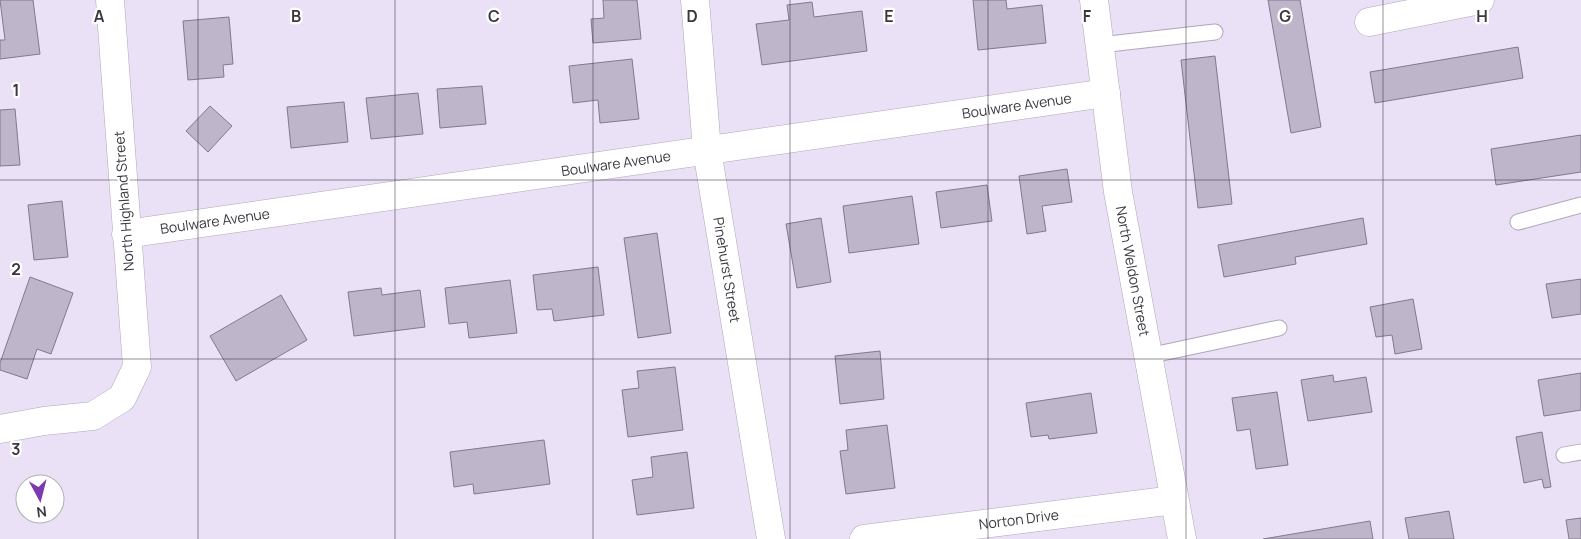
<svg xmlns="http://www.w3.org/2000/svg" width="1581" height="539" viewBox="0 0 1581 539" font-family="Manrope,sans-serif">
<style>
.building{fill:#beb5ca;stroke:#82798d}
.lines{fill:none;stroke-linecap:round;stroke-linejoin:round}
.service-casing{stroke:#afa6ba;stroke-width:17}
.minor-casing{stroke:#afa6ba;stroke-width:29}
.tertiary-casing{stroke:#afa6ba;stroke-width:29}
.service{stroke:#fff;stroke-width:15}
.minor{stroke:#fff;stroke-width:28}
.tertiary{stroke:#fff;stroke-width:28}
.grid{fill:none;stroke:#3b373f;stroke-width:1;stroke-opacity:0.55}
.labels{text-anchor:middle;stroke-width:4.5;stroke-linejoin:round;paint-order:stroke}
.street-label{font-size:14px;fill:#3b373f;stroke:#fff}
.grid-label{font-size:16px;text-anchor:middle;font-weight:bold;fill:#3b373f;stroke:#fff;stroke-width:4.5;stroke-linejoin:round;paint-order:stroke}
</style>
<rect width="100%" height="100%" fill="#ebe1f7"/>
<!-- building -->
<path class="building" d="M0,0H33L40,54L0,59V40H5Z
M603,0H637L641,39L593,43L591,19L604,18Z
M973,0H1006L1007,9L1042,5L1046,43L978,50Z
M1268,0H1300L1321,127L1291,133Z
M812,2L814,17L862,11L867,51L762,65L756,24L789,20L787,5Z
M229,17L233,64L223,65L224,77L188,80L183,21Z
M1518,47L1523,78L1375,103L1370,72Z
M1215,56L1232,204L1198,208L1181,60Z
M632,59L639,119L600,123L598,100L573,103L569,66Z
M482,86L486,124L440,128L437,89Z
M418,93L423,134L371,139L366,98Z
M344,102L348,142L291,148L287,107Z
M210,106L232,126L208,152L186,131Z
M15,109L20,165L0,166V110Z
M1581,135V172L1496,185L1491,149Z
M1067,169L1072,202L1042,206L1046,231L1027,234L1019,176Z
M987,185L992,221L941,228L936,192Z
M912,196L919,244L849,253L843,206Z
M62,201L68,257L34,260L28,205Z
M821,218L831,282L797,288L786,224Z
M1363,218L1367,244L1295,257L1296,264L1224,277L1218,245Z
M657,233L671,333L638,338L624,238Z
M598,267L604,315L554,321L552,309L537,310L533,275Z
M30,277L73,293L51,354L37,349L27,379L0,370V363Z
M1581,279V314L1552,318L1546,284Z
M510,280L517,333L469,338L467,322L449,324L445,288Z
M381,288L382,295L420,290L425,327L354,336L348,292Z
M281,295L307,340L236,381L210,336Z
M1413,299L1422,349L1395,354L1392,335L1376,337L1370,307Z
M880,351L884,399L840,404L835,356Z
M675,367L683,430L628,437L622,390L639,388L637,371Z
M1581,373V410L1544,416L1538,380Z
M1333,375L1334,382L1366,377L1372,412L1308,421L1301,380Z
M1277,392L1288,465L1256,469L1250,429L1237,431L1232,398Z
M1091,393L1097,433L1049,439L1048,435L1031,437L1026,403Z
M887,425L895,488L846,494L840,451L848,450L846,430Z
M1542,432L1551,487L1544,488L1542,479L1524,483L1516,437Z
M544,440L550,484L474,494L473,484L454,487L450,452Z
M687,452L694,508L637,515L632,480L653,477L651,457Z
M1449,511L1454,539H1409L1405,518Z
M1581,518V539H1569L1566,520Z
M1370,521L1373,539H1263Z"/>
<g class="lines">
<defs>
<path id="service" d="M1100,45L1215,32
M1518,222L1581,205
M1148,356L1279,328
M1564,455L1581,452"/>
<g id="minor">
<path id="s1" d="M695,0L707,150L771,539"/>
<path d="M1369,22L1480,0"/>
<path id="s2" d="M126,234L1106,93"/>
<path d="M0,429L44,421L93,416L122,398L137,367L110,0"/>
<path id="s3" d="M864,539L1174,500"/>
</g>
<g id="tertiary">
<path id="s4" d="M1094,0L1118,192L1182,539"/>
</g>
</defs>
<!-- service casing -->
<use href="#service" class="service-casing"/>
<!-- minor casing -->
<use href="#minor" class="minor-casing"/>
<!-- tertiary casing -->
<use href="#tertiary" class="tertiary-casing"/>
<!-- service -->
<use href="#service" class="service"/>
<!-- minor -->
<use href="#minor" class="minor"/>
<!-- tertiary -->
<use href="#tertiary" class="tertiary"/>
</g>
<!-- grid -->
<path class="grid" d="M198,0V539M395,0V539M593,0V539M790,0V539M988,0V539M1186,0V539M1383,0V539M0,180H1581M0,359H1581"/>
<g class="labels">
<!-- street labels -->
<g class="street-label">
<text dy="5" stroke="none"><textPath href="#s2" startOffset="900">Boulware Avenue</textPath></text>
<text dy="5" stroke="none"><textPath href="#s2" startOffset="495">Boulware Avenue</textPath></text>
<text transform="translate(124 201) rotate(-94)" y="5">North Highland Street</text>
<text dy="5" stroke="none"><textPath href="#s2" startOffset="90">Boulware Avenue</textPath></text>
<text dy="5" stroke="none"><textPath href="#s1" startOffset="272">Pinehurst Street</textPath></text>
<text dy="5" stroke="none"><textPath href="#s4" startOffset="274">North Weldon Street</textPath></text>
<text dy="5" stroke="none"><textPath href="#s3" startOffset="156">Norton Drive</textPath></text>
</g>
</g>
<g class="grid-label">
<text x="99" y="22">A</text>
<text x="296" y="22">B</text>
<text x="494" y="22">C</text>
<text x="692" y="22">D</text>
<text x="889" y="22">E</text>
<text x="1087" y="22">F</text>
<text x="1285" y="22">G</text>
<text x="1482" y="22">H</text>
<text x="16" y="96">1</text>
<text x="16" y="275">2</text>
<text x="16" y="455">3</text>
</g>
<!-- north arrow -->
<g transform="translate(40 499) rotate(173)"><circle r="24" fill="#ffffff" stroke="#b1afb2"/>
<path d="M0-4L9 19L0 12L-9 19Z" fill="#7b3baf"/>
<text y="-8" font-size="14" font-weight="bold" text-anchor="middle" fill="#3b373f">N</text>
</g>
</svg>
